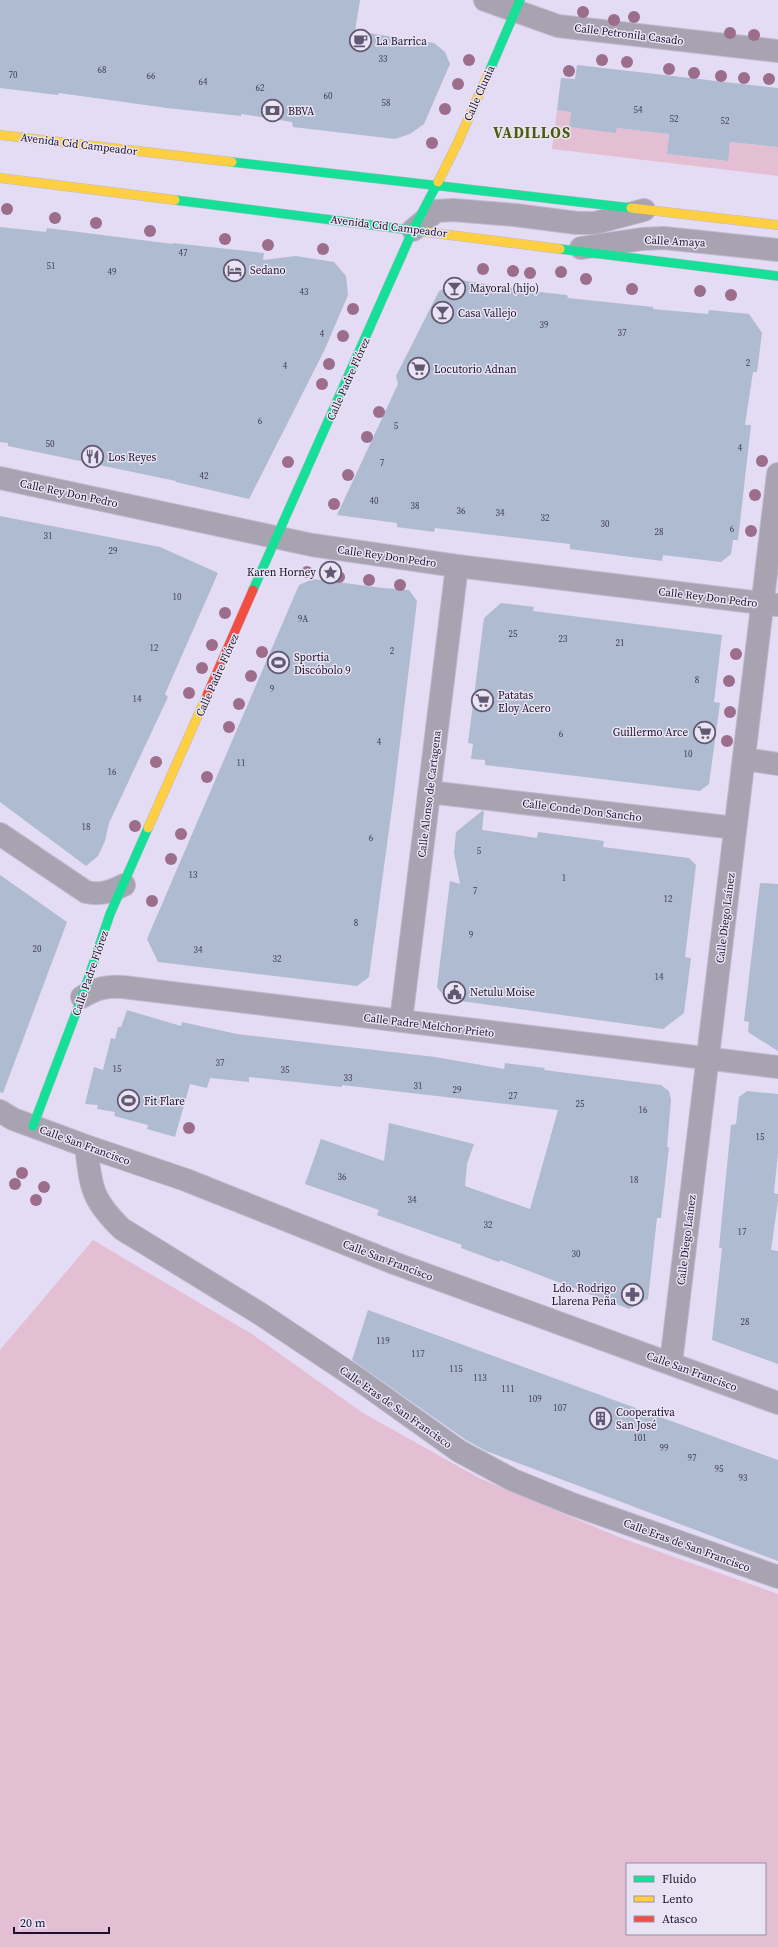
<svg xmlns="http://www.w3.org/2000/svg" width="778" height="1947" viewBox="0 0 778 1947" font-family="'Source Serif 4',serif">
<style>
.green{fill:#e4bfd4;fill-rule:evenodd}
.building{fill:#afbbd0}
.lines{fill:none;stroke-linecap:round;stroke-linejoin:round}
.street-casing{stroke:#c0b9cf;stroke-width:24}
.fast-casing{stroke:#c0b9cf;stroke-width:10}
.slow-casing{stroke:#c0b9cf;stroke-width:10}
.jam-casing{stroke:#c0b9cf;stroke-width:10}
.street{stroke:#a7a3b0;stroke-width:22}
.fast{stroke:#16e098;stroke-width:9}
.slow{stroke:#ffcf43;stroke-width:9}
.jam{stroke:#f24e42;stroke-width:9}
.tree{fill:#9d6d8c}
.labels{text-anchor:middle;stroke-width:3;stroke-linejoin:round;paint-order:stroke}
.number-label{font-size:9px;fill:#413c56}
.street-label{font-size:11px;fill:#1c112d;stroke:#e9e4f4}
.poi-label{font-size:11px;fill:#1c112d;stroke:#e9e4f4;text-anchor:start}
.district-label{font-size:15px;font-weight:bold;letter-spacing:1px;fill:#4d5a08;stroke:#e9e4f4}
</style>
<rect width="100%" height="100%" fill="#e3dcf4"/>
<!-- green -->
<path class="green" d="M557,110L571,112L569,127L616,132L617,128L669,134L667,154L727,161L730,142L778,147V176L552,149Z
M93,1240L252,1334L363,1413L479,1478L621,1538L778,1594V1947H0V1350ZM627,1864H765V1934H627Z"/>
<!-- building -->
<path class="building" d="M0,0H360L355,31L434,43L445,52L450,64L424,124L410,134L395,139L293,127L292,122L241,114V116L167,108L59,93L58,95L0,88Z
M577,65L778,88V147L730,142L728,161L667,154L669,134L617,128L616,133L569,127L571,112L557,110L561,78L575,79Z
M0,227L46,232L47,228L173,244V243L264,253L263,260L296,256L334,262L346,276L348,295L325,349L249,499L176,482V481L8,446V443L0,442Z
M460,280L530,291L567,295L568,298L653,307V309L708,314L709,310L749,314L762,333L757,372H753L745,425H751L738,540H733L731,554L721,562L663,555L662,561L570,549V544L435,528L434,532L397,527V523L337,515L398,384L396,376L439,291Z
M0,516L160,547L218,573L165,694L168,697L109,823L105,841L98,856L86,866L0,802Z
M313,579L383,588L409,590L417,601L394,793L369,977L357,986L158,962L147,939L299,585Z
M501,603L534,607L533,611L722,635L714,702L720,703L709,784L700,791L485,765V760L471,759L473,744L468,743L484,618Z
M482,811H484L482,830L537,838L538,832L604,841L603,847L689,858L696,865L685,957L691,958L684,1013L663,1029L446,999L437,987L450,881L460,884L454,853L456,832Z
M0,875L67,922L3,1093L0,1092Z
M760,883L778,884V1051L748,1032L749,1022L744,1021Z
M127,1010L181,1026L182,1022L237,1034L435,1057L504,1069L505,1063L545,1068L544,1070L661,1085L669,1091L671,1100L667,1147H669L661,1218H657L648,1299L629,1309L500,1260L499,1262L461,1248L462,1245L377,1215L379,1210L305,1184L321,1139L384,1161L389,1123L474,1144L467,1164L465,1186L530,1209L558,1110L342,1085V1087L249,1077V1082L210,1078L207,1088L190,1084L175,1137L147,1129L148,1125L114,1116L115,1112L97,1109L98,1105L85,1104L94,1067L103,1070L111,1038L115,1039L118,1027H121Z
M747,1091L778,1094V1152L774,1193L778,1194V1201L771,1250L778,1251V1364L712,1340L722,1248H719L731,1125L736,1124L739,1097Z
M368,1310L778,1460V1561L486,1451L466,1440L352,1360Z"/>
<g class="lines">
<defs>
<path id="street" d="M485,0L558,26L778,51
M413,230L436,211L453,210L515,215L577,223H595L644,210
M581,248L642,239L664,238L778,250
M0,478L312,545L457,566L778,605
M744,759L778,764
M429,792L735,828
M0,834L86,892C101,895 110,892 124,885
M82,997C96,988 107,986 123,987L778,1067
M401,1021L457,566
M0,1111L13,1119L86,1146L186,1180L394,1263L778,1403
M86,1146C91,1187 91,1199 122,1229L259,1313L358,1379L459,1451L513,1480L572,1504L778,1577
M671,1363L778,474"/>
<path id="fast" d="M489,72L520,0
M232,162L631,208
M175,200L426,232
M560,249L778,276
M253,590L413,230L438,182
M33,1126L82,997L110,914L148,828"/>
<path id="slow" d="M0,135L232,162
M0,178L175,200
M438,182L458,142L489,72
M631,208L778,225
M426,232L560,249
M148,828L207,695"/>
<path id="jam" d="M207,695L253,590"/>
</defs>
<!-- street casing -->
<use href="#street" class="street-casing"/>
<!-- fast casing -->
<use href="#fast" class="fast-casing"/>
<!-- slow casing -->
<use href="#slow" class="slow-casing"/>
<!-- jam casing -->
<use href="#jam" class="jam-casing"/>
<!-- street -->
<use href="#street" class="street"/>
<!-- fast -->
<use href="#fast" class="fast"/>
<!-- slow -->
<use href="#slow" class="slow"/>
<!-- jam -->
<use href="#jam" class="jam"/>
</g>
<!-- trees -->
<g class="tree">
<circle cx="583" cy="12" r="6"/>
<circle cx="634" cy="17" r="6"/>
<circle cx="614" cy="20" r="6"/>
<circle cx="730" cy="33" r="6"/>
<circle cx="754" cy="35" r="6"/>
<circle cx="469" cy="60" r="6"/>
<circle cx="602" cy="60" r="6"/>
<circle cx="627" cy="62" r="6"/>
<circle cx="669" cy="69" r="6"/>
<circle cx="569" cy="71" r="6"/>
<circle cx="694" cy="73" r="6"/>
<circle cx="721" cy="76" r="6"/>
<circle cx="744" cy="78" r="6"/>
<circle cx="769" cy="79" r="6"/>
<circle cx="458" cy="84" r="6"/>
<circle cx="445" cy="109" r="6"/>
<circle cx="432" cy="143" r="6"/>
<circle cx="7" cy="209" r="6"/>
<circle cx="55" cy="218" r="6"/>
<circle cx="96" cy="223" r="6"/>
<circle cx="150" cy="231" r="6"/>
<circle cx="225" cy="239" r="6"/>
<circle cx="268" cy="245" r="6"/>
<circle cx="323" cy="249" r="6"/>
<circle cx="483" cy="269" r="6"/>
<circle cx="513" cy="271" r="6"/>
<circle cx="561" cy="272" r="6"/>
<circle cx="530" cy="273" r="6"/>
<circle cx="586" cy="279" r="6"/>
<circle cx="632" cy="289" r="6"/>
<circle cx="700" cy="291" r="6"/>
<circle cx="731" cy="295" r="6"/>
<circle cx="353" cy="309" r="6"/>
<circle cx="343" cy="336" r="6"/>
<circle cx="329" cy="364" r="6"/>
<circle cx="322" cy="384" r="6"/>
<circle cx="379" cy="412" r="6"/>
<circle cx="367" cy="437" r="6"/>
<circle cx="762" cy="461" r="6"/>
<circle cx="288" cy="462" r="6"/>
<circle cx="348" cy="475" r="6"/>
<circle cx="755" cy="495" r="6"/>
<circle cx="334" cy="504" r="6"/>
<circle cx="751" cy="531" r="6"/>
<circle cx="307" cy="572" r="6"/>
<circle cx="339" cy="577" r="6"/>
<circle cx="369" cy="580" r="6"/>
<circle cx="400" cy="585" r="6"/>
<circle cx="225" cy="613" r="6"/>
<circle cx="212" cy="645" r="6"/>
<circle cx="262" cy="652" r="6"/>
<circle cx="736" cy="654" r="6"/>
<circle cx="202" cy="668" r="6"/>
<circle cx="251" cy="676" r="6"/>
<circle cx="729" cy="681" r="6"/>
<circle cx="189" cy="693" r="6"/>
<circle cx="239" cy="704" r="6"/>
<circle cx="730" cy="712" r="6"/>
<circle cx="229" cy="727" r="6"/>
<circle cx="727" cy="741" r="6"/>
<circle cx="156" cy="762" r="6"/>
<circle cx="207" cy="777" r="6"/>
<circle cx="135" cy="826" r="6"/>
<circle cx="181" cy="834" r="6"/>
<circle cx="171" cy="859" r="6"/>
<circle cx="152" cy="901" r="6"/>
<circle cx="189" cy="1128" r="6"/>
<circle cx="22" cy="1173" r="6"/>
<circle cx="15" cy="1184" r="6"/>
<circle cx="44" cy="1187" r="6"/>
<circle cx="36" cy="1200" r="6"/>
</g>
<!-- icons -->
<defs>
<symbol id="cafe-ring" viewBox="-11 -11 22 22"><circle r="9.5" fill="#e9e4f4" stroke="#625873" stroke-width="1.5"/><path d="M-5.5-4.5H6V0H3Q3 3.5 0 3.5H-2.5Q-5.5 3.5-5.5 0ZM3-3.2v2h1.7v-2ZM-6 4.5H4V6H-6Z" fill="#625873"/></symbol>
<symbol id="bank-ring" viewBox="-11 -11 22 22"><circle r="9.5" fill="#e9e4f4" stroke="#625873" stroke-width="1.5"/><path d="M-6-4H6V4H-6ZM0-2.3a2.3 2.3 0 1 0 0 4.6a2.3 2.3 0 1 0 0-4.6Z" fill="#625873"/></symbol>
<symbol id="hotel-ring" viewBox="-11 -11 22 22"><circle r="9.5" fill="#e9e4f4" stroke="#625873" stroke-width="1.5"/><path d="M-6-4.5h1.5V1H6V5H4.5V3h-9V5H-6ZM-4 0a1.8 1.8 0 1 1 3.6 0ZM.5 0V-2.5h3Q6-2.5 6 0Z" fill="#625873"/></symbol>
<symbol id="bar-ring" viewBox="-11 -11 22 22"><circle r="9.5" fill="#e9e4f4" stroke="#625873" stroke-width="1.5"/><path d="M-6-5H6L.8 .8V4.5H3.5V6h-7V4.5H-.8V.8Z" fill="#625873"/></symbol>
<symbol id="supermarket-ring" viewBox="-11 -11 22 22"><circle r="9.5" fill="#e9e4f4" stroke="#625873" stroke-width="1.5"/><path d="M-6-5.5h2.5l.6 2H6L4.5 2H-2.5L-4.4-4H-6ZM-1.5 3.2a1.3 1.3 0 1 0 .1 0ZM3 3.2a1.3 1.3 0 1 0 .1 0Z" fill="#625873"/></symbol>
<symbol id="restaurant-ring" viewBox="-11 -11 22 22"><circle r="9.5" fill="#e9e4f4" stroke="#625873" stroke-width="1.5"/><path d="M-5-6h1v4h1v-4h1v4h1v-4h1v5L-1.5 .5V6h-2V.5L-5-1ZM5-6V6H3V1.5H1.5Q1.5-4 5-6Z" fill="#625873"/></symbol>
<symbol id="sight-ring" viewBox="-11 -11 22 22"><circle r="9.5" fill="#e9e4f4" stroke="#625873" stroke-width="1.5"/><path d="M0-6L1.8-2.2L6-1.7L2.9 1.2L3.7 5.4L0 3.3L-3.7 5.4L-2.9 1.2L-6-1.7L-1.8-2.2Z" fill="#625873"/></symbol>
<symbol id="stadium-ring" viewBox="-11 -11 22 22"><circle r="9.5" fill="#e9e4f4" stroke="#625873" stroke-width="1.5"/><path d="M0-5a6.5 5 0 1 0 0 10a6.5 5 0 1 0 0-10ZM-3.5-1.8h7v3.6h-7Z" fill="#625873"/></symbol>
<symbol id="civic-ring" viewBox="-11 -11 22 22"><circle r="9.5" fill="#e9e4f4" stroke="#625873" stroke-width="1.5"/><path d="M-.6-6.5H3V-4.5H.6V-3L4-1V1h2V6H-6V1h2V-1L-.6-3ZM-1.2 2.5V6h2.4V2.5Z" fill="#625873"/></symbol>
<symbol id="pharmacy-ring" viewBox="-11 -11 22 22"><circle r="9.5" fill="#e9e4f4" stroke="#625873" stroke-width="1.5"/><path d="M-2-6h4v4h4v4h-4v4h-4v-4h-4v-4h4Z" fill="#625873"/></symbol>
<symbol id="building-ring" viewBox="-11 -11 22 22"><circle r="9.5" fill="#e9e4f4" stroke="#625873" stroke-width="1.5"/><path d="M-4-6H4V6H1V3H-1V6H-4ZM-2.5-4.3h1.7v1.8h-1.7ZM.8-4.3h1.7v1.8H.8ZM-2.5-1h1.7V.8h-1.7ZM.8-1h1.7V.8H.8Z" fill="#625873"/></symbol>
</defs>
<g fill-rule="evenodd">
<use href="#cafe-ring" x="348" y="28" width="25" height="25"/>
<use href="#bank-ring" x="260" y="98" width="25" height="25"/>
<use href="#hotel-ring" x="222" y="258" width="25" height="25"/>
<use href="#bar-ring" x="442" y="276" width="25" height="25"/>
<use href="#bar-ring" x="430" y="300" width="25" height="25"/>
<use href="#supermarket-ring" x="406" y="356" width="25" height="25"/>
<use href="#restaurant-ring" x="80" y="444" width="25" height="25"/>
<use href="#sight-ring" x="318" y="560" width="25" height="25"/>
<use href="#stadium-ring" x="266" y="650" width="25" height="25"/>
<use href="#supermarket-ring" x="470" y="688" width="25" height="25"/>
<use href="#supermarket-ring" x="692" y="720" width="25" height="25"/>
<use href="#civic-ring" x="442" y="980" width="25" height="25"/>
<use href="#stadium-ring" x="116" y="1088" width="25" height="25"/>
<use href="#pharmacy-ring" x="620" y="1282" width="25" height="25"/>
<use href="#building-ring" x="588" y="1406" width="25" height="25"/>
</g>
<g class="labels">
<!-- number labels -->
<g class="number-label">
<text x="383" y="62">33</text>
<text x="102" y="73">68</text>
<text x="13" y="78">70</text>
<text x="151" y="79">66</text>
<text x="203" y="85">64</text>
<text x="260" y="91">62</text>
<text x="328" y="99">60</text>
<text x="386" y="106">58</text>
<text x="638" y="113">54</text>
<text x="674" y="122">52</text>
<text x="725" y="124">52</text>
<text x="183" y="256">47</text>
<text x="51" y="269">51</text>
<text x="112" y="275">49</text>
<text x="304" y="295">43</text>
<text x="544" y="328">39</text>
<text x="622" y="336">37</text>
<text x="322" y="337">4</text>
<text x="748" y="366">2</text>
<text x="285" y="369">4</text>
<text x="260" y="424">6</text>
<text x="396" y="429">5</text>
<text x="50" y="447">50</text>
<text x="740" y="451">4</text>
<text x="382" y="466">7</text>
<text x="204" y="479">42</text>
<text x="374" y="504">40</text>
<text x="415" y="509">38</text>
<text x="461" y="514">36</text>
<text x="500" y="516">34</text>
<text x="545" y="521">32</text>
<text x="605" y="527">30</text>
<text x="732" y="532">6</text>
<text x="659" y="535">28</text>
<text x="48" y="539">31</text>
<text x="113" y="554">29</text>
<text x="177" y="600">10</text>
<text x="303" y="622">9A</text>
<text x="513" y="637">25</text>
<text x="563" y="642">23</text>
<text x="620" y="646">21</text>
<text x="154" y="651">12</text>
<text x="392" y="654">2</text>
<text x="697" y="683">8</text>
<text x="272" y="692">9</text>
<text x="137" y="702">14</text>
<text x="561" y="737">6</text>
<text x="379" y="745">4</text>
<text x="688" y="757">10</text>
<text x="241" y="766">11</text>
<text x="112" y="775">16</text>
<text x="86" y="830">18</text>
<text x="371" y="841">6</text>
<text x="479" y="854">5</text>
<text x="193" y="878">13</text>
<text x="564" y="881">1</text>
<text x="475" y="894">7</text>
<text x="668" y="902">12</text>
<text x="356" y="926">8</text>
<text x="471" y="938">9</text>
<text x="37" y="952">20</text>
<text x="198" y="953">34</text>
<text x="277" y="962">32</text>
<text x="659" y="980">14</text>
<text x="220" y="1066">37</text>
<text x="117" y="1072">15</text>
<text x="285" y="1073">35</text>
<text x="348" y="1081">33</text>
<text x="418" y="1089">31</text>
<text x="457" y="1093">29</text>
<text x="513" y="1099">27</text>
<text x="580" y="1107">25</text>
<text x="643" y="1113">16</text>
<text x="760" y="1140">15</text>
<text x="342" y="1180">36</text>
<text x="634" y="1183">18</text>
<text x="412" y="1203">34</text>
<text x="488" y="1228">32</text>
<text x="742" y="1235">17</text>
<text x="576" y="1257">30</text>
<text x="745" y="1325">28</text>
<text x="383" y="1344">119</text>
<text x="418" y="1357">117</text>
<text x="456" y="1372">115</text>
<text x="480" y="1381">113</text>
<text x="508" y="1392">111</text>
<text x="535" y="1402">109</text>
<text x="560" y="1411">107</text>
<text x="640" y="1441">101</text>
<text x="664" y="1451">99</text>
<text x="692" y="1461">97</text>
<text x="719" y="1472">95</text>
<text x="743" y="1481">93</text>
</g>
<!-- street labels -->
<g class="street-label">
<text transform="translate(629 34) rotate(7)" y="4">Calle Petronila Casado</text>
<text transform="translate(479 93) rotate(-66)" y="4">Calle Clunia</text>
<text transform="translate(79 144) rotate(7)" y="4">Avenida Cid Campeador</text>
<text transform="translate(389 226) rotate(7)" y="4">Avenida Cid Campeador</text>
<text transform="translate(675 241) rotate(3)" y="4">Calle Amaya</text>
<text transform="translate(348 379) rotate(-66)" y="4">Calle Padre Flórez</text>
<text transform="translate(69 493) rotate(12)" y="4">Calle Rey Don Pedro</text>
<text transform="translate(387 556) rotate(8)" y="4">Calle Rey Don Pedro</text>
<text transform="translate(708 597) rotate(7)" y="4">Calle Rey Don Pedro</text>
<text transform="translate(217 675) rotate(-66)" y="4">Calle Padre Flórez</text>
<text transform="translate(429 794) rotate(-83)" y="4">Calle Alonso de Cartagena</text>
<text transform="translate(582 810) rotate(7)" y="4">Calle Conde Don Sancho</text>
<text transform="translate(725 918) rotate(-83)" y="4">Calle Diego Laínez</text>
<text transform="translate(90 973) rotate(-71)" y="4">Calle Padre Flórez</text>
<text transform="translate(429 1025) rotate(7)" y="4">Calle Padre Melchor Prieto</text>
<text transform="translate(85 1145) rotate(20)" y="4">Calle San Francisco</text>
<text transform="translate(686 1240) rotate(-83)" y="4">Calle Diego Laínez</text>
<text transform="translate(388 1260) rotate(21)" y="4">Calle San Francisco</text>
<text transform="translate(692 1371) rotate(20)" y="4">Calle San Francisco</text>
<text transform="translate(396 1407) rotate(35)" y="4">Calle Eras de San Francisco</text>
<text transform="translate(687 1545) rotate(20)" y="4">Calle Eras de San Francisco</text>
</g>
<!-- poi labels -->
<g class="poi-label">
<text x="376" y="45">La Barrica</text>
<text x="288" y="115">BBVA</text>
<text x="250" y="274">Sedano</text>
<text x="470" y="292">Mayoral (hijo)</text>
<text x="458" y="317">Casa Vallejo</text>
<text x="434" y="373">Locutorio Adnan</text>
<text x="108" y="461">Los Reyes</text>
<text x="316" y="576" text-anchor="end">Karen Horney</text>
<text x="294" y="661">Sportia<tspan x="294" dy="13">Discóbolo 9</tspan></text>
<text x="498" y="699">Patatas<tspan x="498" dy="13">Eloy Acero</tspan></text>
<text x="688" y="736" text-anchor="end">Guillermo Arce</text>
<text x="470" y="996">Netulu Moise</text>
<text x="144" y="1105">Fit Flare</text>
<text x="616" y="1292" text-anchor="end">Ldo. Rodrigo<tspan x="616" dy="13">Llarena Peña</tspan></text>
<text x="616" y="1416">Cooperativa<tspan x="616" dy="13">San José</tspan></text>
</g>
<!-- district labels -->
<g class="district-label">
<text x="532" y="138">VADILLOS</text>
</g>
</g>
<!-- legend -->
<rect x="626" y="1863" width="140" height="72" fill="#e9e4f4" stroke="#9790a4"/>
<rect x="634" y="1876" width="20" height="6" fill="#16e098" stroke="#9790a4"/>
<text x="662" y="1883" font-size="12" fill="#1c112d">Fluido</text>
<rect x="634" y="1896" width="20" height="6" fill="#ffcf43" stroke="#9790a4"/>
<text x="662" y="1903" font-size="12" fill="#1c112d">Lento</text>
<rect x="634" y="1916" width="20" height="6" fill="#f24e42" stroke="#9790a4"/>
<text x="662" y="1923" font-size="12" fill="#1c112d">Atasco</text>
<!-- scale -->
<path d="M14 1927v6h95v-6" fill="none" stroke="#1c112d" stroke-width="2"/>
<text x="20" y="1927" font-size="12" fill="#1c112d" stroke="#e9e4f4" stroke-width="3" paint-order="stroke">20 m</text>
</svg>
